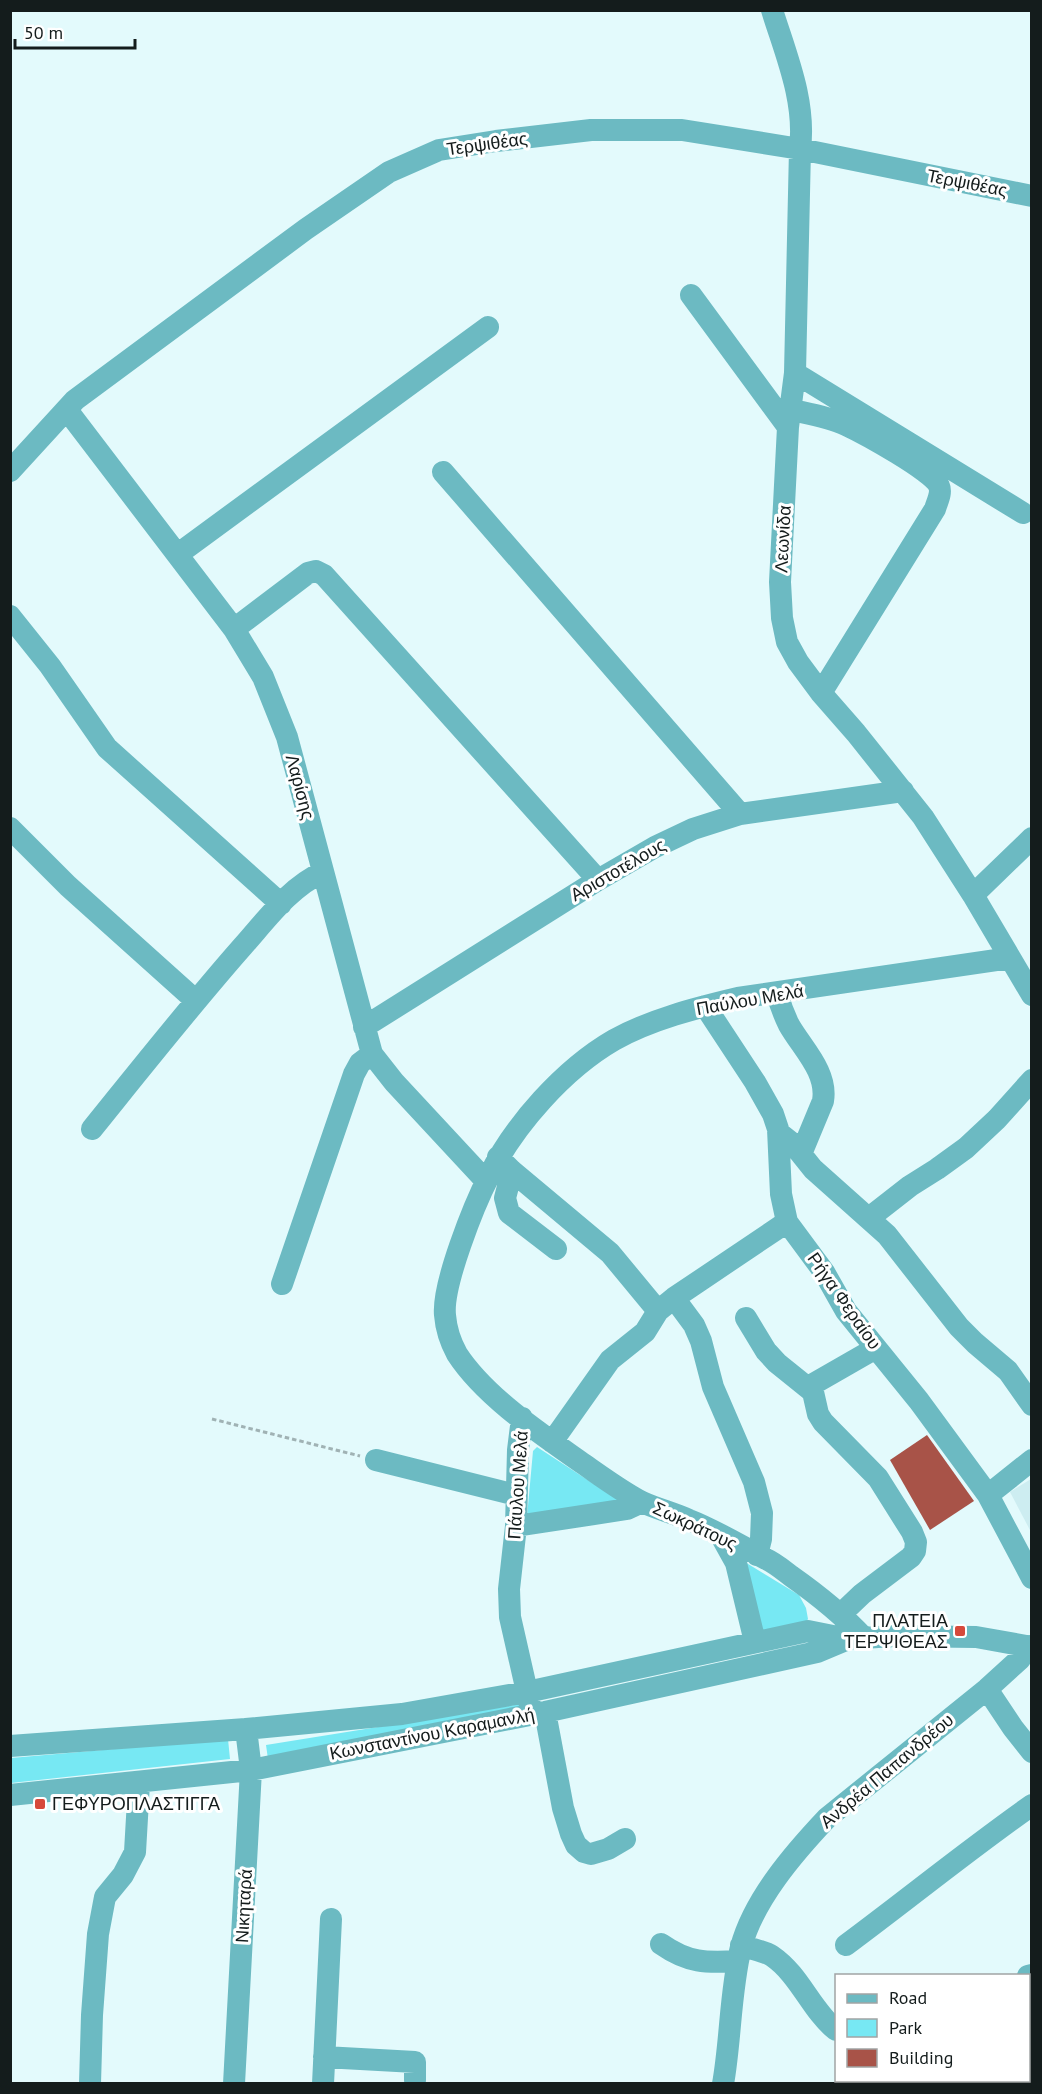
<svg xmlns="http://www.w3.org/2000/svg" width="1042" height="2094" viewBox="0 0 1042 2094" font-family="'PT Sans',sans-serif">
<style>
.built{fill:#cdedf1}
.green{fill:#77e8f3}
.building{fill:#a85348}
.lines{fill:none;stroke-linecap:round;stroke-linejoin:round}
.path{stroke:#a0b2b4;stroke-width:3;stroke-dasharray:4.5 3;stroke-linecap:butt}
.minor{stroke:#6cbac2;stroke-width:22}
.poi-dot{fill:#d6493b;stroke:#fff;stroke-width:2}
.labels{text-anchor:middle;stroke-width:6;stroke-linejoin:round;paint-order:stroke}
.street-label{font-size:18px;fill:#141c1c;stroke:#fff}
.poi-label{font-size:18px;fill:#141c1c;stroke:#fff;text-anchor:end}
</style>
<rect width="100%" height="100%" fill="#e3fafc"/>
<!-- built -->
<path class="built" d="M1031,1479V1532L1010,1492Z"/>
<!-- green -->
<path class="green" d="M537,1447L620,1501L527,1517L533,1451Z
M740,1559L799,1595L806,1608L808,1619L806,1622L759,1631Z
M521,1704L522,1709L268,1759L266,1745Z
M228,1739L230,1759L11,1783V1758Z"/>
<!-- building -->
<path class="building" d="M927,1435L974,1501L930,1530L890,1460Z"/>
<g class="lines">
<!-- path -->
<path class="path" d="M212,1419L360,1456"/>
<!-- minor -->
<path class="minor" d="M772,10C786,55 806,101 800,149L795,373L788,427L780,582L782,618L787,642L798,662L821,693L856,733L923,817L973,895L1032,995
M691,295L788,427
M795,373L1023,513
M67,410L234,629L263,677L287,737L372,1054L394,1082L486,1181
M792,410C810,414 829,417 846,425C863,433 933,471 939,486C942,493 937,502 935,509L821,693
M10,471L75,400L306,229L389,172L439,150L496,141L591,130H682L800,149L1032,196
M443,472L740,814
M178,554L488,327
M10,616L50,666L107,748L281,904
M234,629L308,573L316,571L324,575L598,880
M10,828L68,886L195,1000
M973,895L1032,838
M777,993C780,1004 784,1015 789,1025C802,1048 828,1072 823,1101L801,1154
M705,1006L755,1082L773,1114L778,1129L781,1194L787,1222L824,1272L846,1311L919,1401L988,1495L1032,1578
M364,1027L598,880L655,847L693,829L740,814L903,791
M92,1129C142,1067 191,1005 243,946C267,919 290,887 323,872
M779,1133L793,1144L813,1169L887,1235L959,1327L975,1343L1008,1371L1032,1405
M498,1157L512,1171L610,1253L658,1311
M512,1171L505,1198L509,1213L556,1249
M869,1218L910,1186L937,1169L966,1148L997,1119L1032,1080
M282,1284L354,1074L360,1063L372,1054
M674,1298L694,1325L701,1341L713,1387L754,1482L762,1513L761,1539L757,1555
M746,1318L766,1351L777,1363L813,1392L818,1414L823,1422L878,1478L912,1532L916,1542L915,1551L911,1557L862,1594L841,1614
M808,1387L876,1348
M522,1418L518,1450L516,1526L509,1589L510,1617L530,1705
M552,1442L610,1360L645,1332L658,1311L674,1298L787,1222
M376,1460L516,1495
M988,1495L1032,1460
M516,1526L627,1509L642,1502
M721,1536L736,1563L755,1642
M864,1638C842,1614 818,1595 791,1576C783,1570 775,1563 766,1559C741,1546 715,1530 689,1520C674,1513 657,1509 642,1502C621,1491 601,1476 582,1463C541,1434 485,1397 457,1354C451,1343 446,1328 445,1315C442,1285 474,1205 489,1176C514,1125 564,1069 614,1040C652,1019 696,1008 738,998L1010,958
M987,1689L1013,1728L1032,1752
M545,1712L563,1808L571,1834L576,1845L584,1852L591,1854L608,1849L625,1839
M10,1746L246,1729L402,1714L527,1692L808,1631L848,1639L893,1636L976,1637L1032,1647
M10,1795L251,1770L545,1712L817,1652L848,1639
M661,1944C688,1963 706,1963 738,1961
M741,1945C751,1949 764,1951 772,1956C800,1975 811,2010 836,2030
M846,1945C908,1899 968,1850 1032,1805
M1028,1976L1032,1975
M324,2057L415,2062V2080
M955,2080L957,2084
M90,2084L92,2015L98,1934L105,1897L123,1875L135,1852L139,1783
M234,2084L251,1770L246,1729
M323,2084L331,1919
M723,2084C731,2039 730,1991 741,1947C754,1899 794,1853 827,1818L987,1689L1020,1659L1029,1646
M982,2084L985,2080"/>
</g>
<!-- markers -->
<g class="poi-dot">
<rect x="954" y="1625" width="12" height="12" rx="3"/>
<rect x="34" y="1798" width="12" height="12" rx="3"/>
</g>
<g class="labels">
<!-- street labels -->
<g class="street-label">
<text transform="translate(487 144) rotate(-8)" y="6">Τερψιθέας</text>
<text transform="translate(967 183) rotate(11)" y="6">Τερψιθέας</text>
<text transform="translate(783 539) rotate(-87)" y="6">Λεωνίδα</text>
<text transform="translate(300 787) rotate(75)" y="6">Λαρίσης</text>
<text transform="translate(618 870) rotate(-30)" y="6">Αριστοτέλους</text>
<text transform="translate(750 1000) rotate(-10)" y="6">Παύλου Μελά</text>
<text transform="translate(844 1301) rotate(55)" y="6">Ρήγα Φεραίου</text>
<text transform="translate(518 1485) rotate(-86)" y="6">Πάυλου Μελά</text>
<text transform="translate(695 1526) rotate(25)" y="6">Σωκράτους</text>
<text transform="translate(432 1734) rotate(-11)" y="6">Κωνσταντίνου Καραμανλή</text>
<text transform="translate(887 1771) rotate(-40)" y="6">Ανδρέα Παπανδρέου</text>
<text transform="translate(244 1906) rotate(-87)" y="6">Νικηταρά</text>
</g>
<!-- poi labels -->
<g class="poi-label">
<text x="948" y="1627">ΠΛΑΤΕΙΑ<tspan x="948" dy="21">ΤΕΡΨΙΘΕΑΣ</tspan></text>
<text x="52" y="1810" text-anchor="start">ΓΕΦΥΡΟΠΛΑΣΤΙΓΓΑ</text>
</g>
</g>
<!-- border -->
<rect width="1042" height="2094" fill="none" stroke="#141c1c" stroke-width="24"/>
<!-- legend -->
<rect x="835" y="1974" width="195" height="108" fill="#ffffff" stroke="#a1a4a4" stroke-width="1.5"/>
<rect x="847" y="1994" width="30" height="9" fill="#6cbac2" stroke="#a1a4a4" stroke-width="1.5"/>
<text x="889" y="2004" font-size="18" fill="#141c1c">Road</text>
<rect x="847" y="2019" width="30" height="18" fill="#77e8f3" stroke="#a1a4a4" stroke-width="1.5"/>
<text x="889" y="2034" font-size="18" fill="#141c1c">Park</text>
<rect x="847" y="2049" width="30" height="18" fill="#a85348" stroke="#a1a4a4" stroke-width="1.5"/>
<text x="889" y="2064" font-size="18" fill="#141c1c">Building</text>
<!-- scale -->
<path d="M15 39v9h120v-9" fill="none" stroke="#141c1c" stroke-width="3"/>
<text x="24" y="39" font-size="18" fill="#141c1c" stroke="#ffffff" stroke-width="4.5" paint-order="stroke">50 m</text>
</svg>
